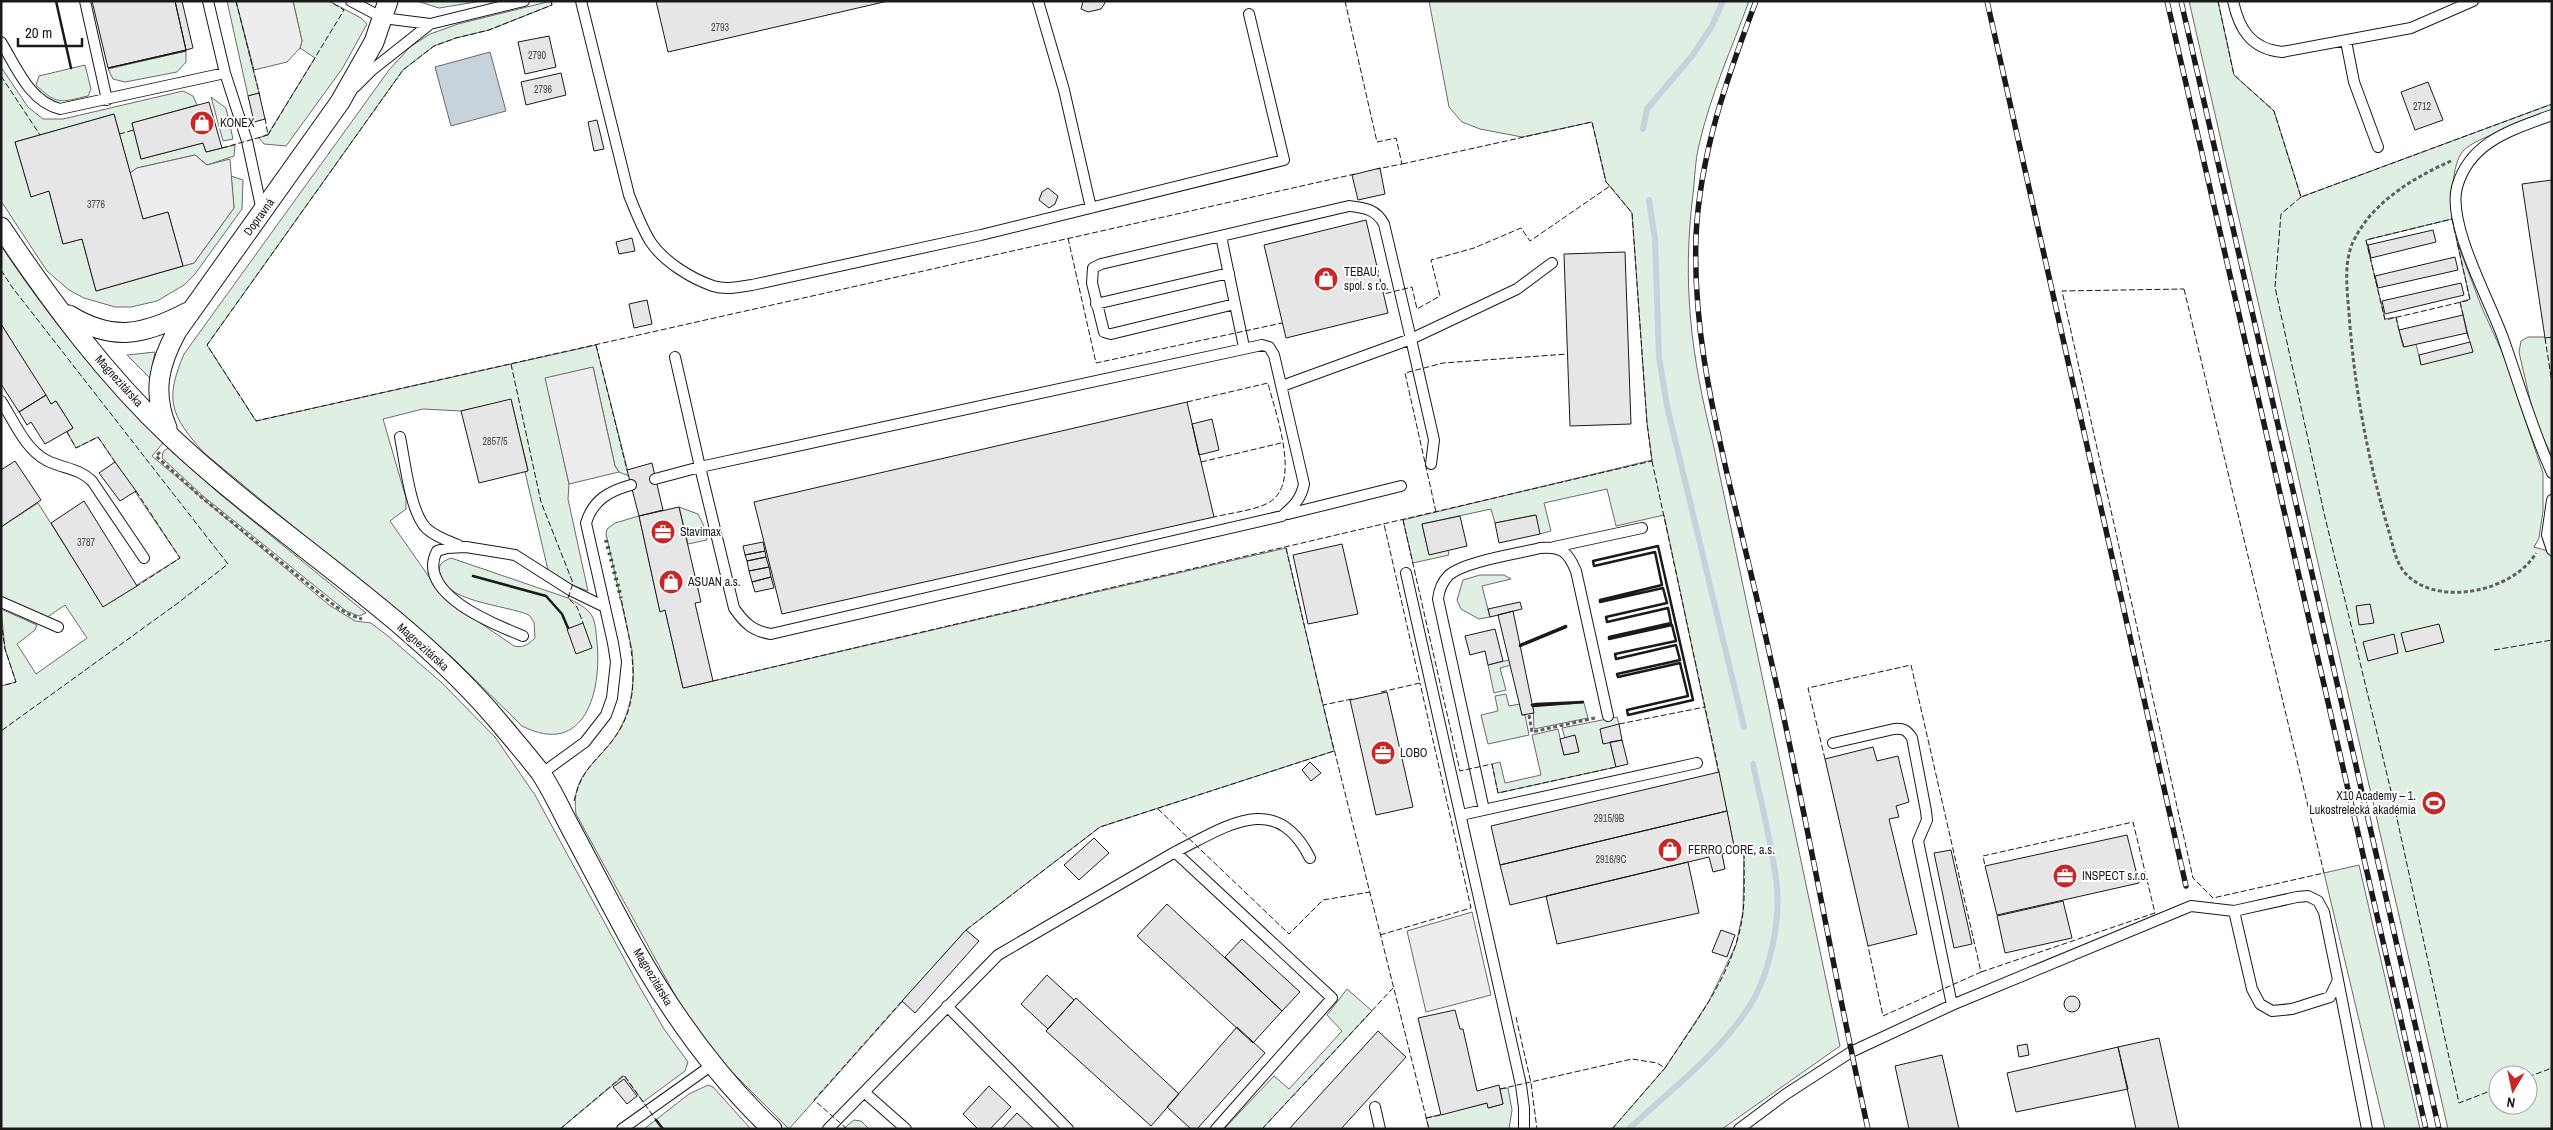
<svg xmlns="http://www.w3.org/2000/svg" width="2553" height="1130" viewBox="0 0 2553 1130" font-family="'Archivo Narrow',sans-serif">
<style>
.green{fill:#e0efe3;stroke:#6a6a6a;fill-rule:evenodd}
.parking{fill:#ededed;stroke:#6a6a6a}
.water{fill:#c6d2dc;stroke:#6a6a6a}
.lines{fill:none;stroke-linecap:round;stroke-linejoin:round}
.stream{stroke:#c6d2dc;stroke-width:6}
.building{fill:#e6e6e6;stroke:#1a1a1a}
.lane-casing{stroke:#1a1a1a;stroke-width:12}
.street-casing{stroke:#1a1a1a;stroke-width:21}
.path{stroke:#5f5f5f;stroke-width:3;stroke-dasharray:4 2.5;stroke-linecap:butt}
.lane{stroke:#fff;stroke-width:10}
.street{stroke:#fff;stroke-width:19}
.rail-casing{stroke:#1a1a1a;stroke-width:5.5}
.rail{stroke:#fff;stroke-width:4;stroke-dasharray:11;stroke-linecap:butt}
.hedge{stroke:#2b5a34;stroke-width:4;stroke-dasharray:2.5 4;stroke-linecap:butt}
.fence{stroke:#1a1a1a;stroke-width:1;stroke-dasharray:6 2.5;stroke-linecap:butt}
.wall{stroke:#1a1a1a;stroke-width:2.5}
.labels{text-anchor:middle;stroke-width:4;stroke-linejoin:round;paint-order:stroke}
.number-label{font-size:10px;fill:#4d4d4d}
.poi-label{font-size:12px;fill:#1a1a1a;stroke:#fff;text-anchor:start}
.street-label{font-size:12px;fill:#1a1a1a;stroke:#fff}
</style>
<rect width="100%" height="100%" fill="#fff"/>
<!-- green -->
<path class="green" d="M227,1H236L259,93L248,96Z
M293,1H329L361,18L367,24L342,69L286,146L264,144L259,138L268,134L315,58L300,48L302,41Z
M417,1H482L439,8Z
M551,1L552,5L489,30L456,38L434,46L403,70L207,345L256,421L596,345L629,476L619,472L615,466L593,367L546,379L569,484L568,499L588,591L572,585L548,570L525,472L528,470L511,400L461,411L423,409L383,419L406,498V509L390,521L436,587L451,603L514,646C523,648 528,645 535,638L534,622L529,615C507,605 440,602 439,571C439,563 444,561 451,558L568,598C576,603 587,607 592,616C596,623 596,634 597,642C602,691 585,758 522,726L454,659L203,452C171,415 164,401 184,354L389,70L410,47L430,34L458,24Z
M1429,1H1749C1732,48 1710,96 1699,145C1695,161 1695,178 1693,194C1682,284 1691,355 1713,443L1840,1046L1722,1129H1612L1665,1068L1709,1001L1736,945L1743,911L1744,855L1735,851L1664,515L1616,526L1607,489L1544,503L1551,531L1540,534L1535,515L1495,523L1491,509L1422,524L1429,554L1448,550L1449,555L1413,563L1403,520L1652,460L1647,423L1632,213L1606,182L1592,122L1522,137L1480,129L1462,122L1449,107Z
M2189,1H2218L2234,75L2274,111L2301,197L2552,104V114C2532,121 2475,137 2463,151C2451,165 2452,202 2452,219L2366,240L2385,319L2396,317L2403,347L2416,344L2421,364L2472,351L2460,302L2470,299L2457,242L2482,308L2503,354L2543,473V511L2539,538L2534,547L2548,551L2552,559V1129H2448ZM2498,1075H2528V1105H2498Z
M186,51V62L177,72L125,82L113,79L108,69Z
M85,65L91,89L88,96C60,102 58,106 36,85L39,76Z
M1,67L28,107L43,119H63L183,91L193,96L197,105L132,123L141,159L203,143L206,152L235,145L234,156L207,165L195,155L137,168L130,173L114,114L15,142L31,196L49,191L63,244L82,239L96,291L194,263L234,208L231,176L243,180L242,209L195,274L184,285L157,301L131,307H115L84,298L69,290L47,271L1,201Z
M211,97L226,108L233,139L223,141Z
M1,246C49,318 102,383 163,443L152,456L329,605L355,621L371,623L388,636L442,683L495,737L535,795L638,984L664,1029L688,1062L685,1071L643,1102L624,1076L560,1129H1V686L16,682L5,649L1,609L37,625L35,630L17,644L36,674L87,638L65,605L46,618L1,597V527L38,503L103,606L180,558L98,437L76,448L67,432L73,428L56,401L51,404L1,324Z
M2528,337H2552V457L2534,417L2519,352L2521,341Z
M155,352L150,378L127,355Z
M168,448L221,495L366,613L359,616L346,611L203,496L162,458L163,452Z
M679,507L698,514L703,524L707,540L688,544Z
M639,516L660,611L665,610L683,688L1286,548L1334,751L1100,827L966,930L789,1129L717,1057L681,1006L576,814C570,772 600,763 618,732C633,707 635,678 632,650L606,534L607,529L615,523Z
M1480,575H1504L1511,579L1482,586L1490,617L1479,619L1461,609L1457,600L1463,580Z
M1509,660L1511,665L1500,668L1506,690L1494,693L1488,665Z
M1506,694L1509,706L1520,704L1522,715H1525L1529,735L1488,744L1481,715L1498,711L1495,696Z
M1584,703L1588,718L1534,729L1533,706Z
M1617,717L1619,724L1610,742L1616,767L1498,793L1492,764L1500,762L1505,783L1541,775L1532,735L1558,729L1564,755L1579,752L1575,736L1565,738L1562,728Z
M2359,865L2420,1129H2385L2324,873Z
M1347,989L1372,1011L1262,1129H1224L1274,1076L1289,1089L1342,1031L1327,1015Z
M708,1085L713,1087L751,1129H644L689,1094Z
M1508,1088L1512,1110L1509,1129H1429L1426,1118L1487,1103L1489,1108L1503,1104L1500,1089Z
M854,1120L861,1121L869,1129H843Z"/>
<!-- parking -->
<path class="parking" d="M236,1H293L302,41L300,48L287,62L254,70Z
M195,155L207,165L230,159L234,208L194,263L183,266L168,212L143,219L130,173L137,168Z
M593,367L615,466L619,472L569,484L545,378Z
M1472,912L1491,995L1426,1012L1407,931Z"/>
<!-- water -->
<path class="water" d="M490,52L506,111L451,126L435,67Z"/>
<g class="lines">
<!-- stream -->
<path class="stream" d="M1643,129L1647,109L1692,56L1712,26L1723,1
M1649,200L1655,239L1659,357L1667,406L1744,727
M1629,1129C1670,1090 1718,1055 1749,1007C1770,974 1782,918 1776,879C1771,841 1761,802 1753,764"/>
</g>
<!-- building -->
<path class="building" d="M92,1H175L186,50L108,68Z
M175,1H182L193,48L186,50Z
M656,1H888L668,52Z
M1083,1H1104L1105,3L1101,9L1088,12L1081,9Z
M549,36L556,67L525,74L518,42Z
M186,50V51L108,68Z
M561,73L566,95L526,105L521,82Z
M2428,82L2443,120L2415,130L2401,92Z
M259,93L265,119L254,122L248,96Z
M209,102L222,148L206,152L203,143L141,159L132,123Z
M114,114L143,219L168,212L183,266L96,291L82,239L63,244L49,191L31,197L15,142Z
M597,120L604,149L594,151L588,122Z
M1380,168L1385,194L1358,200L1352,175Z
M2552,180V337L2545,338L2522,184Z
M1048,188L1058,196L1055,204L1049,208L1039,200L1042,192Z
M1366,220L1388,313L1286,338L1264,245Z
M2433,230L2436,242L2371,258L2368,245Z
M632,238L635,251L619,254L616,242Z
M1625,252L1631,424L1570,426L1564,254Z
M2455,257L2458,270L2378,288L2375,276Z
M2461,283L2464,295L2385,314L2382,301Z
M647,300L652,324L634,328L629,304Z
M2463,315L2467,333L2404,347L2399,330Z
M1,324L46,395L19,412L1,384Z
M2470,342L2473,352L2421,365L2419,355Z
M46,395L51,404L56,401L73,428L45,444L31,422L27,425L19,412Z
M511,399L528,471L479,483L461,411Z
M1187,402L1214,517L782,614L754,502Z
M1212,419L1219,450L1199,455L1192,424Z
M15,461L41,500L1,527V470Z
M115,462L136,491L120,501L99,473Z
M652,463L663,510L639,516L627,470Z
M84,501L137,586L103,607L51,523Z
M679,507L701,602L695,603L713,681L683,688L665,610L660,612L639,516Z
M1536,515L1540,534L1499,543L1495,523Z
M1460,516L1467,546L1429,555L1422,524Z
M763,542L765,551L745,555L743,546Z
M1342,544L1358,614L1308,624L1293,555Z
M765,551L766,557L747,561L745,555Z
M766,557L769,567L749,571L747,561Z
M769,567L771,577L752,582L749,571Z
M771,577L774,588L755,592L752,582Z
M1520,602L1522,609L1490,617L1488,609Z
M2370,604L2374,623L2359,625L2356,606Z
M1513,611L1534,713L1522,715L1498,615Z
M583,623L592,648L576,654L567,629Z
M2439,624L2444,642L2406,652L2401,633Z
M1495,629L1503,661L1488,665L1485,651L1470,655L1465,636Z
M2394,634L2398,653L2368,661L2363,642Z
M1387,692L1413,807L1376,815L1350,700Z
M1619,724L1622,740L1603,744L1600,729Z
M1575,735L1579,752L1564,755L1560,739Z
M1622,740L1628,764L1616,767L1610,742Z
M1873,747L1877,761L1898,756L1909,802L1896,806L1899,817L1889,819L1917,934L1868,946L1825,759Z
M1310,762L1321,773L1311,781L1302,770Z
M1719,772L1727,811L1500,865L1491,826Z
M1727,811L1735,851L1722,854L1725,869L1713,872L1709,857L1510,905L1500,865Z
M2127,835L2139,883L1997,915L1985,866Z
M1094,838L1109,853L1079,880L1064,865Z
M1951,850L1972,944L1954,948L1934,853Z
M1688,862L1699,913L1557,944L1546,896Z
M2063,901L2072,938L2005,953L1997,916Z
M1167,904L1282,1011L1253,1043L1137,936Z
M966,930L979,941L915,1013L902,1001Z
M1721,930L1735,935L1727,957L1712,952Z
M1242,939L1300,992L1282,1011L1225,957Z
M1047,975L1074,1000L1048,1029L1021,1004Z
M2064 1004a8 8 0 1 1 16 0a8 8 0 1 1-16 0Z
M1076,998L1179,1094L1151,1126L1046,1031Z
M1455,1010L1460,1029H1463L1477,1091L1499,1085L1503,1104L1488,1108L1487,1103L1441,1115L1418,1018Z
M1237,1027L1265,1053L1197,1129H1191L1167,1107Z
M1378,1031L1406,1057L1341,1129H1289Z
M2159,1038L2179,1129H2136L2118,1047Z
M2027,1044L2029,1055L2019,1057L2017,1046Z
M2118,1047L2128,1089L2016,1112L2007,1073Z
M1942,1055L1959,1129H1909L1895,1066Z
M624,1079L637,1096L627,1104L613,1087Z
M989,1086L1011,1107L990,1129H978L963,1114Z
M1017,1113L1034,1129H1002Z"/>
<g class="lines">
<defs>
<path id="lane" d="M85,1L107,100
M208,1L225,73L247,141L262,211
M351,1L383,18L430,24
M581,1L629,195C635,210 641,226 650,241C663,261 690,278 713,286C726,290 739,287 752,285L981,235L1284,160L1249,14
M1038,1L1064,90L1091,208
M2233,1C2239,29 2251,49 2282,52L2411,28L2473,1
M2346,41L2354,82L2378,147
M1,42C17,68 29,101 60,109L225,73
M355,87L372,70L430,24L524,1
M2552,115C2512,130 2470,141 2457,187C2447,225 2490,301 2503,338C2519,383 2532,429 2552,473
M1221,236L1235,304
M1096,304L1229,273
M1244,347L1235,304L1111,334L1104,332L1092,283L1093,268L1101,264L1349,206C1365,208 1376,209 1384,224L1411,339L1517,289L1552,263
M1282,386L1411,339L1434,440L1431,464
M1,401C14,421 25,449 46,460C63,469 77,467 92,481L144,558
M400,437C405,461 410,513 427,529C436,537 448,541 458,545
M655,479L700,467L734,608C745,624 753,631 771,634L1282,516C1294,506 1301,499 1304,484L1274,355L1269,347L1262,345L700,467L675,357
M2552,500L2547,535L2552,550
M1288,514L1401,486
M1554,547L1642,528
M1406,573L1521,1085L1524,1108V1129
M1,602L58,627
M523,636C493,624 415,593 437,551L447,548L466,547L515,555L570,590L605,607
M1833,743L1894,729C1903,728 1907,730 1912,738L1926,811L1927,820L1918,841L1952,1005
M541,774L585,742L606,715L612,698L616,662L613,643L586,523C593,500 609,491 631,485
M1484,810L1438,599C1439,590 1442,582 1449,575C1466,561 1517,554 1540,548C1562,546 1568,552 1576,571L1608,716
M1461,815L1697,763
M1175,852C1227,826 1276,790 1310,858
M2338,980L2367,1129
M947,1006L1068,1129
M864,1092L906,1129
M1375,1107L1380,1129
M622,1129L712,1065
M828,1129L998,955L1175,852L1332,998L1216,1129
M1739,1129L1786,1094L1851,1052L1952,1005L2191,906L2234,911L2252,989L2260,1004L2272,1011L2292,1009L2330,997L2338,980L2324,912L2318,901L2308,896L2297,897L2234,911"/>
<path id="street" d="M1,227C51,302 106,376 171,437C275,535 407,613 498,721C512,738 527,755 540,772C551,788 560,808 569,825C591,866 612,907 634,947C672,1014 716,1076 772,1129
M69,315C113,342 144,335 188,312
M167,428C152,392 159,364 177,331L340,102L374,42L388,1"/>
</defs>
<!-- lane casing -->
<use href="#lane" class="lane-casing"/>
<!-- street casing -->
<use href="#street" class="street-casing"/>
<!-- path -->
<path class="path" d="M2451,161C2415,177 2374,201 2355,238C2343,259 2347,289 2349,313C2354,385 2367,455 2387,525C2392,540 2395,563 2406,574C2438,608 2514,591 2536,553
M160,452L156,456L201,497L335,606L350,615L362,619
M1529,715L1532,732L1595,718"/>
<!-- lane -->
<use href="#lane" class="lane"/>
<!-- street -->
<use href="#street" class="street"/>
<defs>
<path id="rail" d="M1756,1C1727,78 1700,153 1696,236C1693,321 1710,400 1729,482C1744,544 1759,606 1773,669C1808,821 1834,976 1868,1129
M1987,1L2186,886
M2167,1L2426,1129
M2181,1L2439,1129"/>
</defs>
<!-- rail casing -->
<use href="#rail" class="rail-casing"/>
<!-- rail -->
<use href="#rail" class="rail"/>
<!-- hedge -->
<path class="hedge" d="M606,540L621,598"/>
<!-- fence -->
<path class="fence" d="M236,1L260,96
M551,1L552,5L489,30L456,38L434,46L403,70L207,345L256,421L1355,174
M1345,1L1377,142L1396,138L1402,164L1377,169
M2218,1L2234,75L2274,111L2301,197L2552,104
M1,76L40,135
M265,118L268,135L344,10L329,1
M119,134L134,130
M222,148L268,135
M1402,164L1592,122L1606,182L1610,186
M2301,197L2281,214L2275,287L2324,513L2391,791L2459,1103L2498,1088
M2452,219L2470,300L2385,320L2366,240Z
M1068,238L1096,363L1282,323
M1,270L12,287L228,564L178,603L1,731
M2184,289L2324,873L2213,898L2193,878L2062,291Z
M2460,302L2463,315
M2396,317L2399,330
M2467,333L2470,342
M2545,338L2552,383
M596,345L627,470
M511,364L541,502L573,583L568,598L577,607L583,623
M1187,402L1268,383C1275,413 1304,487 1266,504C1251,511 1230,513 1214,517
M67,432L76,448L98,437L115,462
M1652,461L1719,772
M1201,462L1281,443
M136,491L180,558L137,586
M1436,512L1405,373L1443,363L1568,354
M1403,520L1460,771L1492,764L1498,793L1616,767
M1286,548L1323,705
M1,621L5,649L16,682L1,686
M2494,650L2552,640
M713,681L1652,461L1647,423L1632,213L1610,186L1530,241L1521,228L1474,248L1431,260L1440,296L1417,309L1412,287L1384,294
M1381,692L1420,683L1384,524
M1352,699L1323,705L1429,1129
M1619,724L1705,707
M1825,759L1808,688L1911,665L1981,972L1883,1016L1868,946
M574,801C581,771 593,764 612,741C646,699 631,646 621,598
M1158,809L1289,934L1323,900L1370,892
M966,930L1100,827L1334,751
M1380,935L1471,908L1420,683
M1981,972L2155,913L2133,822L1983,856L1985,866
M1516,1017L1531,1083L1537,1129
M2528,1077L2552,1068
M1500,1089L1632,1059L1657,1063L1665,1068C1696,1021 1736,970 1743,913C1745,894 1744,874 1744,855L1735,851
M1426,1118L1441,1115
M560,1129L624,1075L656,1120
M847,1129L814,1100L902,1001
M1262,1129L1393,988
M1612,1129L1665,1068"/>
<!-- wall -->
<path class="wall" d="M56,1L71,68
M1658,546L1693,700L1628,715L1627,710L1688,696L1680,663L1618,677L1617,674L1680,660L1676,645L1616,659L1615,654L1676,641L1672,625L1609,639V637L1671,623L1668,608L1607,622L1606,617L1667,603L1663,588L1600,602V600L1662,585L1655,552L1594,566L1593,561Z
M473,576L546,596L562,614L568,628
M1566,626V627L1520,646V645Z
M1583,702L1533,706L1532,705L1536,704Z
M656,1120L663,1129"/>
</g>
<!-- icons -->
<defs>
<symbol id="shop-disc" viewBox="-11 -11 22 22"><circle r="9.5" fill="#c62828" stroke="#fff"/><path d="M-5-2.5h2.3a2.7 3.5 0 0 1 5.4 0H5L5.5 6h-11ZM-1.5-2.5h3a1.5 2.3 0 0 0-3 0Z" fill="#fff"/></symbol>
<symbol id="office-disc" viewBox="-11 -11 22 22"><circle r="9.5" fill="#c62828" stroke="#fff"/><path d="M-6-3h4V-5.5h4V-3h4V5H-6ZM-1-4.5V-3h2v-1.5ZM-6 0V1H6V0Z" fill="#fff"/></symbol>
<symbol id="stadium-disc" viewBox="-11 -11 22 22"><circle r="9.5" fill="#c62828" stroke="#fff"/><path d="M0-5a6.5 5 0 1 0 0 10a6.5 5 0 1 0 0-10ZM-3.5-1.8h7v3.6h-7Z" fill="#fff"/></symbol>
</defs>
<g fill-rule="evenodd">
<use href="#shop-disc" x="188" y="109" width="28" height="28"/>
<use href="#shop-disc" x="1312" y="265" width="28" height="28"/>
<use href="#office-disc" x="649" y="518" width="28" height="28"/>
<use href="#shop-disc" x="657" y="568" width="28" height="28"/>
<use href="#office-disc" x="1369" y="739" width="28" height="28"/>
<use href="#stadium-disc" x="2420" y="789" width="28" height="28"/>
<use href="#shop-disc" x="1656" y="836" width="28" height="28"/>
<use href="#office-disc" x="2051" y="862" width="28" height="28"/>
</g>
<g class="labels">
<!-- number labels -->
<g class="number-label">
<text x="720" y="31">2793</text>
<text x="537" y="59">2790</text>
<text x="543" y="93">2796</text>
<text x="2422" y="110">2712</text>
<text x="96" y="208">3776</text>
<text x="495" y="445">2857/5</text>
<text x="86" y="546">3787</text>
<text x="1609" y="822">2915/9B</text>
<text x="1611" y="863">2916/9C</text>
</g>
<!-- poi labels -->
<g class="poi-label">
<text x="220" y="127">KONEX</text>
<text x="1344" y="276">TEBAU,<tspan x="1344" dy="14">spol. s r.o.</tspan></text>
<text x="680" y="536">Stavimax</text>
<text x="688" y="586">ASUAN a.s.</text>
<text x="1400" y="757">LOBO</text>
<text x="2416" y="800" text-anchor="end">X10 Academy – 1.<tspan x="2416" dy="14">Lukostrelecká akadémia</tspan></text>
<text x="1688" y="854">FERRO CORE, a.s.</text>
<text x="2082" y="880">INSPECT s.r.o.</text>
</g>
<!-- street labels -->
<g class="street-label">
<text transform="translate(259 217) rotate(-54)" y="4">Dopravná</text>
<text transform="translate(119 381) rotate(48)" y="4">Magnezitárska</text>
<text transform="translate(423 647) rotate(42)" y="4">Magnezitárska</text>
<text transform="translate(653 977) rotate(59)" y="4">Magnezitárska</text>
</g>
</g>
<!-- border -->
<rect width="2553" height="1130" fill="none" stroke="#1a1a1a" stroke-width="5"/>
<!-- north arrow -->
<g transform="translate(2513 1090) rotate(189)"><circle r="24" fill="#ffffff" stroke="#a3a3a3"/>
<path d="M0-4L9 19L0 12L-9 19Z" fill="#c62828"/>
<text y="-8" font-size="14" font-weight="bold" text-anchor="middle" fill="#1a1a1a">N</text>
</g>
<!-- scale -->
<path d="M18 38v8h64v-8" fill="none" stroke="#1a1a1a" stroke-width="2.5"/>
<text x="25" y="38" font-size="15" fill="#1a1a1a" stroke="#ffffff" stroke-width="4" paint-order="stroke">20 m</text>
</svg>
